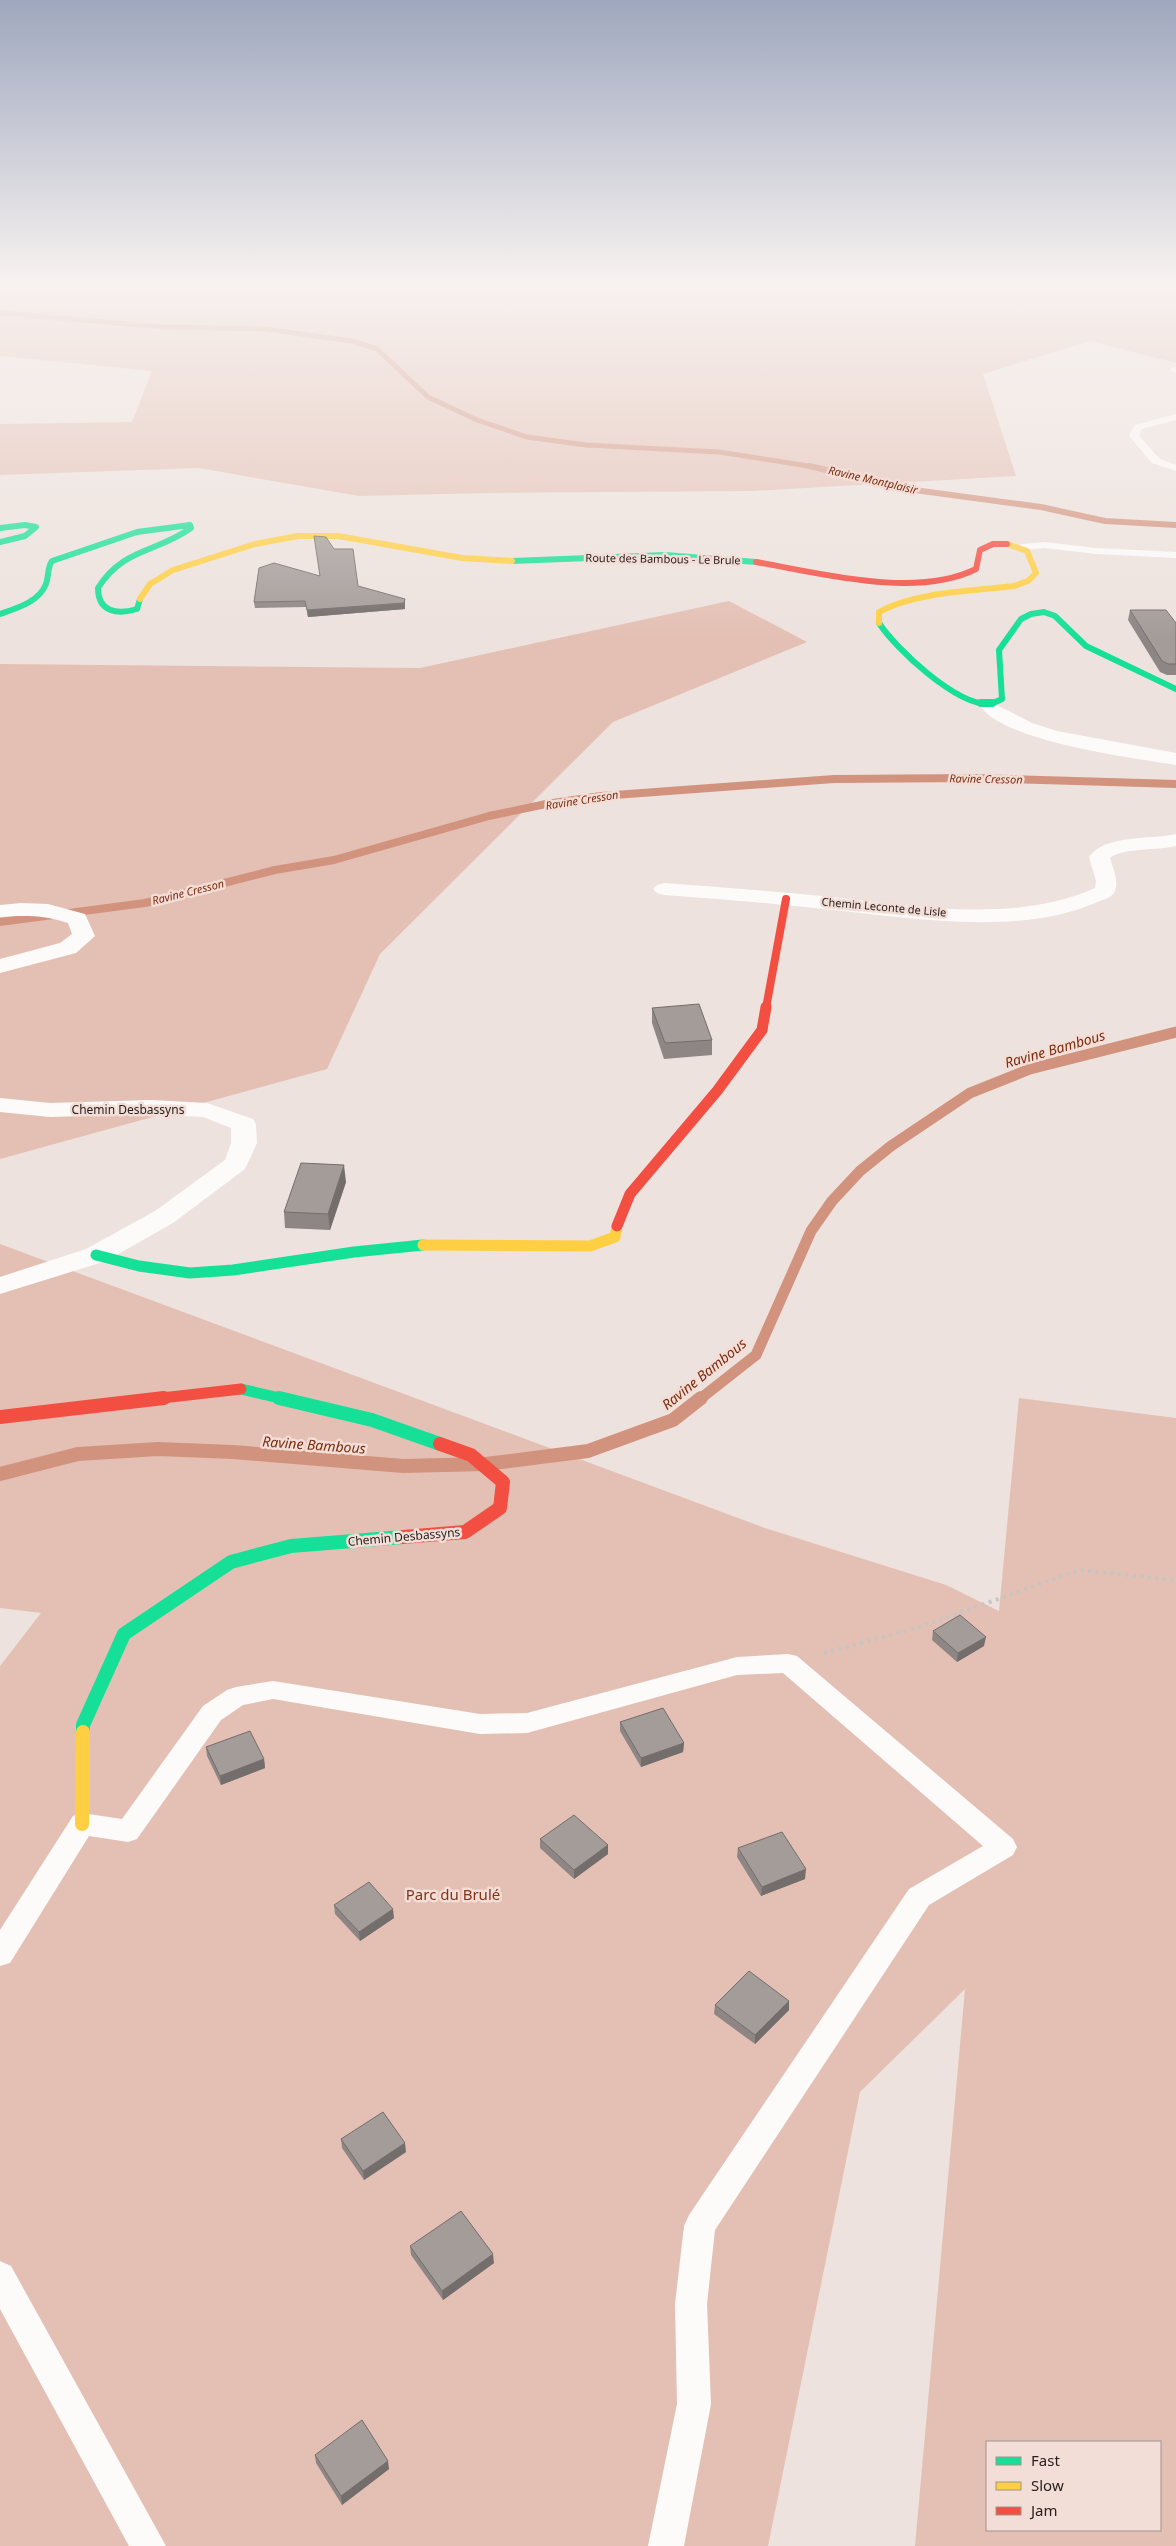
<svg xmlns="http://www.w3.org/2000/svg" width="1176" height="2546" viewBox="0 0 1176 2546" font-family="'Noto Sans',sans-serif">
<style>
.green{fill:#e4c0b4;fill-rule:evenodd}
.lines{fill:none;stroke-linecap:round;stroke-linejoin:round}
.stream-far4{stroke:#d2937e;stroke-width:5}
.stream-far3{stroke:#d2937e;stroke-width:6}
.stream-far2{stroke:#d2937e;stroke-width:8}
.stream-far1{stroke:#d2937e;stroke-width:11}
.stream{stroke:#d2937e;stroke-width:14}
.path-far1{stroke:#c8c4c2;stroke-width:1;stroke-dasharray:1 2;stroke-linecap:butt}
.path{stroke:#c8c4c2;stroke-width:4;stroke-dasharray:3 4.5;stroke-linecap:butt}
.lane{fill:#fcfbfa;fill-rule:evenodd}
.street{fill:#fcfbfa;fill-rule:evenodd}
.fast-far3{stroke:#16e098;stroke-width:6}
.fast-far2{stroke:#16e098;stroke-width:8}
.fast-far1{stroke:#16e098;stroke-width:11}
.fast{stroke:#16e098;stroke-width:14}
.slow-far2{stroke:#ffcf43;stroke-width:6}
.slow-far1{stroke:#ffcf43;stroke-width:11}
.slow{stroke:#ffcf43;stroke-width:14}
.jam-far3{stroke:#f24e42;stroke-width:6}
.jam-far2{stroke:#f24e42;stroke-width:8}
.jam-far1{stroke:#f24e42;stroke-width:11}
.jam{stroke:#f24e42;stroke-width:14}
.wall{fill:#8d8684}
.shaded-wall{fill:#736d6b}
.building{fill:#a49c99;stroke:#736d6b}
.labels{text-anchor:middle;stroke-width:5;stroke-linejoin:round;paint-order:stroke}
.far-water-label{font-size:11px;font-style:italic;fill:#7b2c0f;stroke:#f3ded7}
.far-street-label{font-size:11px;fill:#28201d;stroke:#f3ded7}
.street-label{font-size:12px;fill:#28201d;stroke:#f3ded7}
.water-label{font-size:14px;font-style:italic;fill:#7b2c0f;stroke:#f3ded7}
.near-park-label{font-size:15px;fill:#833317;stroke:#f3ded7}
</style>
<rect width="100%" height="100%" fill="#ede2dd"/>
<!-- green -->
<path class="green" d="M0,283H1176V363L1090,341L983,374L1016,476L752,491L490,493L359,496L199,468L0,475V424L132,422L152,371L0,356Z
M729,601L807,642L613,722L380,954L327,1069L0,1159V664L420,668Z
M0,1244L765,1528L946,1585L999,1611L1019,1398L1176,1418V2546H915L965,1989L860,2092L768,2546H0V1666L41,1613L0,1608ZM987,2442H1160V2530H987Z"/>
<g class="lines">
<!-- stream-far4 -->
<path class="stream-far4" d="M0,313L163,327L265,329L352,341L377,349L428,397L477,420L527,437L586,445L719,452L815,467"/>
<!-- stream-far3 -->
<path class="stream-far3" d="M809,466L907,489L1041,507L1105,521L1176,525"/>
<!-- stream-far2 -->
<path class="stream-far2" d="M0,922L145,903L275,870L334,860L489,816L546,804L601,796L834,779L973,778L1176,784"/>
<!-- stream-far1 -->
<path class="stream-far1" d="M700,1399L756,1355L811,1231L832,1201L860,1171L891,1146L970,1093L1030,1069L1176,1032"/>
<!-- stream -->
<path class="stream" d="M0,1474L78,1454L158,1449L233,1452L403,1466L486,1464L588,1451L673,1420L701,1398"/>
<!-- path-far1 -->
<path class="path-far1" d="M367,283L419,287L416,283
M455,283L563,290L526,283"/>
<!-- path -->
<path class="path" d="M824,1653L920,1627L1079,1570L1176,1580"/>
<!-- lane -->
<path class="lane" d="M1176,367V373L1170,370L1171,368Z
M1176,414V420L1142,429L1139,436L1160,459L1176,465V471L1152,463L1129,436L1135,425Z
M1045,542L1096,548L1176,552V558L1096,554L1045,548L1022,550L1016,547L1022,544Z
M788,1654L797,1656L1013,1839L1017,1847L1013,1855L929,1905L715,2230L707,2304L711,2404L684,2546H648L677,2404L675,2304L684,2226L689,2215L909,1889L983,1846L783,1673L737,1675L527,1733L480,1734L273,1699L243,1705L221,1720L137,1839L128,1842L89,1836L10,1963L0,1966V1930L73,1816L82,1813L122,1819L203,1706L227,1690L236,1687L273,1681L480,1714L527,1713L737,1657Z
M0,2261L11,2266L166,2546H129L0,2309Z"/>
<!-- street -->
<path class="street" d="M989,701L1032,723L1057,731L1176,753V765C1133,758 1005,742 980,706L983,702Z
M1176,834V846C1157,851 1124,847 1110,858C1113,868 1119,881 1115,891C1113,897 1105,899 1100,901C1019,938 908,917 823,909C770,903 717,899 664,895L657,893L653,889L657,885L664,883C717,887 770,891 822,896C910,905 1012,925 1095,888L1096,881L1089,857C1105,834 1150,840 1176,834Z
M21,903L48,904L85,914L95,936L76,953L0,973V959L60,943L72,934L68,923C45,915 24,915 0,917V905Z
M0,1098L50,1103L151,1100L207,1103L253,1119L256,1124L257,1143L245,1169L173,1223L106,1261L0,1294V1277L86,1249L155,1211L225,1160L231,1143V1128L203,1117L151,1114L50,1117L0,1112Z"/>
<!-- fast-far3 -->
<path class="fast-far3" d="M0,528L25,525L36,527L25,536L0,542
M512,561L665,555L756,562
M0,614C17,608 39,602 46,584C49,576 47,568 52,561L137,532L190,525L191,528C156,553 123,548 98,588C98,612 117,615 137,609L140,599
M879,623C896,649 955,704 988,704C992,704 998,701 1002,699L999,650L1021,619L1031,614L1044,612L1055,616L1086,646L1176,689"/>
<!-- fast-far2 -->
<path class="fast-far2" d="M981,703H992"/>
<!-- fast-far1 -->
<path class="fast-far1" d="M96,1255L139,1266L190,1273L233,1270L354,1252L423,1245
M241,1389L284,1399"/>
<!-- fast -->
<path class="fast" d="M279,1398L372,1420L440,1444
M83,1732V1725L124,1634L231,1562L291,1546L403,1537"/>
<!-- slow-far2 -->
<path class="slow-far2" d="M140,599L150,584L173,570L255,544L298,536H338L462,558L512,561
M879,623V612C915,592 973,591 1014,586L1028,581L1036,573L1027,551L1007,544"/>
<!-- slow-far1 -->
<path class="slow-far1" d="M423,1245L590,1246L615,1237L617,1226"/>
<!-- slow -->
<path class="slow" d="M82,1824L83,1732"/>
<!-- jam-far3 -->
<path class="jam-far3" d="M756,562C820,573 916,599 976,569L980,550L993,544H1007"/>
<!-- jam-far2 -->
<path class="jam-far2" d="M766,1008L786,899"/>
<!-- jam-far1 -->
<path class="jam-far1" d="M617,1226L630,1194L717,1091L762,1030L766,1007
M153,1399L241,1389"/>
<!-- jam -->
<path class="jam" d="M0,1417L164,1398
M403,1537L465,1532L500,1508L503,1482L471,1455L440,1444"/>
</g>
<!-- wall -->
<path class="wall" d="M358,586L405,605V609L308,617L306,607L255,608L254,602Z
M1130,610L1176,623V675H1167L1160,672L1128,620Z
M652,1008L712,1040V1055L664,1059L652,1023Z
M346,1182L330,1230L285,1228L284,1212Z
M933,1631L984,1646L957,1662L932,1640Z
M620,1722L684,1743L683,1752L641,1767L620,1731Z
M206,1747L264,1759L265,1768L221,1785L207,1756Z
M540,1839L608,1845V1854L574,1879L540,1848Z
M738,1848L805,1879L761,1896L737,1857Z
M334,1905L394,1918L360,1941L335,1914Z
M789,2001V2010L755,2044L714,2014L715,2005Z
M341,2139L406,2152L364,2180L342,2148Z
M410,2246L494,2263L443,2300L411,2255Z
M315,2455L389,2469L342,2505L316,2463Z"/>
<!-- shaded-wall -->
<path class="shaded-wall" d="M405,599V609L308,617L307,610Z
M344,1165L346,1182L330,1230L328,1214Z
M986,1637L984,1646L957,1662L958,1653Z
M684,1743L683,1752L641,1767V1758Z
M264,1759L265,1768L221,1785L220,1776Z
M608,1845V1854L574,1879V1870Z
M806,1869L805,1879L761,1896L762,1887Z
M393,1909L394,1918L360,1941L359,1932Z
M789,2001V2010L755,2044V2035Z
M405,2143L406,2152L364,2180L363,2171Z
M493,2254L494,2263L443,2300L442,2291Z
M388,2461L389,2469L342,2505L341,2496Z"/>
<!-- building -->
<path class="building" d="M314,536L326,537L334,549H353L358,586L405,599L404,603L307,610L305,601L254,602L259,568L274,563L320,576Z
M1130,610H1166L1176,623V664H1168L1162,661Z
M699,1004L712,1040L665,1043L652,1008Z
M301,1163L344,1165L328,1214L284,1212Z
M960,1615L986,1637L958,1653L933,1631Z
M663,1708L684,1743L641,1758L620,1722Z
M250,1731L264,1759L220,1776L206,1747Z
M574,1815L608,1845L574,1870L540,1839Z
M782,1832L806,1869L762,1887L738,1848Z
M369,1882L393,1909L359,1932L334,1905Z
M749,1971L789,2001L755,2035L715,2005Z
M383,2112L405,2143L363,2171L341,2139Z
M461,2211L493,2254L442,2291L410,2246Z
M362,2420L388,2461L341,2496L315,2455Z"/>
<!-- sky -->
<linearGradient id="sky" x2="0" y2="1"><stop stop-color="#9fa7be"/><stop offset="0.44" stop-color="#f7f2f0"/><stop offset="1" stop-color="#f7f2f0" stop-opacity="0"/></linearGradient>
<rect width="1176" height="639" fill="url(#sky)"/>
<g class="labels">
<!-- far-water labels -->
<g class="far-water-label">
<text transform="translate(873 480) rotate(13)" y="4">Ravine Montplaisir</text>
<text transform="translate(986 779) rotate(1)" y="4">Ravine Cresson</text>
<text transform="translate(582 800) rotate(-9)" y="4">Ravine Cresson</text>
<text transform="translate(188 892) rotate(-14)" y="4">Ravine Cresson</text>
</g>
<!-- far-street labels -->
<g class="far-street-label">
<text transform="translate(663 559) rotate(1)" y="4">Route des Bambous - Le Brule</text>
<text transform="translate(884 907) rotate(5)" y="4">Chemin Leconte de Lisle</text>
</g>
<!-- street labels -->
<g class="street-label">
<text x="128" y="1114">Chemin Desbassyns</text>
<text transform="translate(404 1537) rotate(-5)" y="4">Chemin Desbassyns</text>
</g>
<!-- water labels -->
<g class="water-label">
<text transform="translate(1055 1049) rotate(-16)" y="5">Ravine Bambous</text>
<text transform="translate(704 1374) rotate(-39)" y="5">Ravine Bambous</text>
<text transform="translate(314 1445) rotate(4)" y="5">Ravine Bambous</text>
</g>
<!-- near-park labels -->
<g class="near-park-label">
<text x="453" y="1900">Parc du Brulé</text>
</g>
</g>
<!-- legend -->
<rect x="986" y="2441" width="175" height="90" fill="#f3ded7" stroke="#a2928d"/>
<rect x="996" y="2457" width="25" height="8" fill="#16e098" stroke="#a2928d"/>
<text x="1031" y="2466" font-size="15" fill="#28201d">Fast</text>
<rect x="996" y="2482" width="25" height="8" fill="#ffcf43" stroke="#a2928d"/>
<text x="1031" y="2491" font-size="15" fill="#28201d">Slow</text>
<rect x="996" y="2507" width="25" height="8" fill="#f24e42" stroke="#a2928d"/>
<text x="1031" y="2516" font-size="15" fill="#28201d">Jam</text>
</svg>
